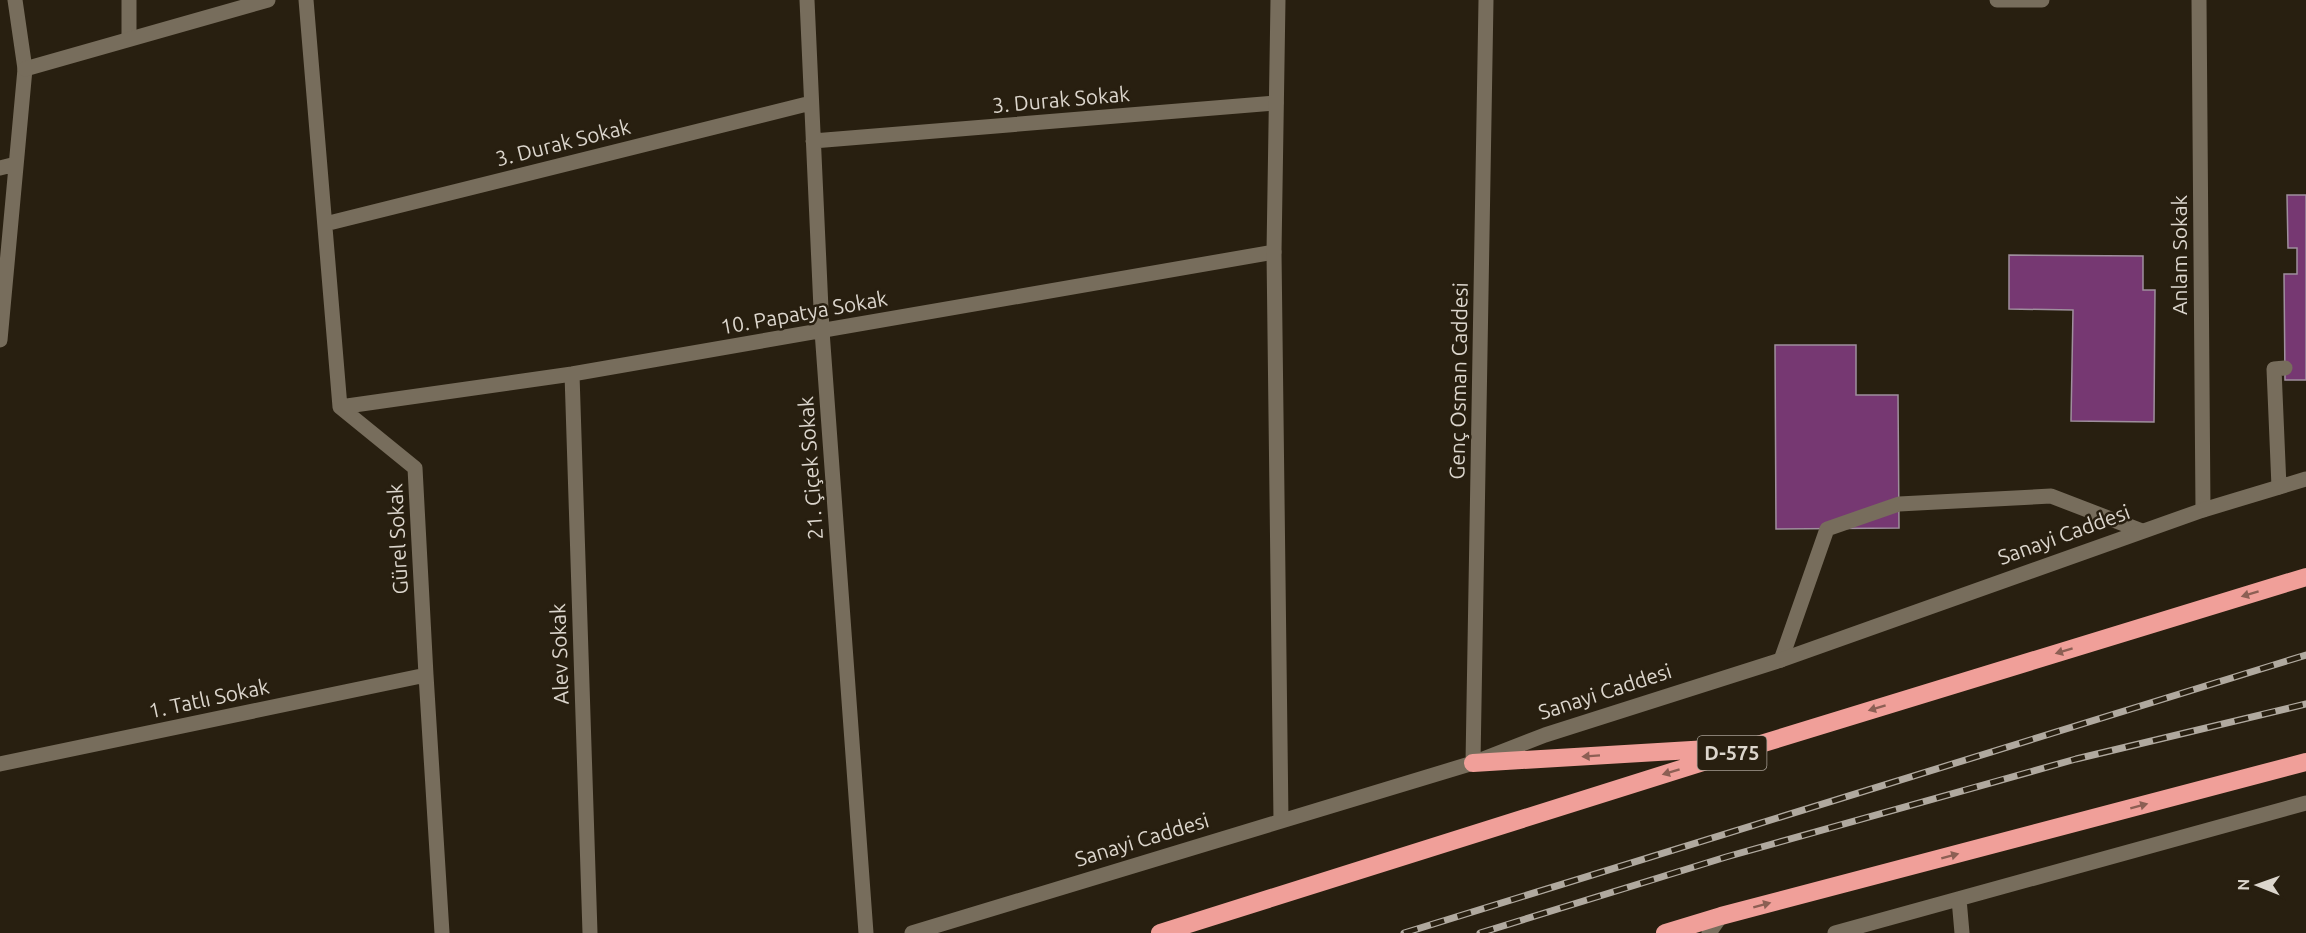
<svg xmlns="http://www.w3.org/2000/svg" width="2306" height="933" viewBox="0 0 2306 933" font-family="Ubuntu,sans-serif">
<style>
.building{fill:#763872;stroke:#9f8f9d;stroke-width:1.5}
.lines{fill:none;stroke-linecap:round;stroke-linejoin:round}
.lane{stroke:#776d5c;stroke-width:15}
.street{stroke:#776d5c;stroke-width:15}
.secondary{stroke:#776d5c;stroke-width:15}
.highway{stroke:#f09f99;stroke-width:18}
.rail-casing{stroke:#b0a99f;stroke-width:7}
.rail{stroke:#281f10;stroke-width:4.5;stroke-dasharray:14;stroke-linecap:butt}
.oneway{fill:#8c5f54}
.labels{text-anchor:middle;stroke-width:5;stroke-linejoin:round;paint-order:stroke}
.shield{fill:#281f10;stroke:#a69f94;stroke-width:1.5}
.shield-label{font-size:20px;font-weight:bold;fill:#dcd6cd}
.street-label{font-size:21px;fill:#dcd6cd;stroke:#281f10}
</style>
<rect width="100%" height="100%" fill="#281f10"/>
<!-- building -->
<path class="building" d="M2287,195H2306V380H2285L2284,274H2297V248H2288Z
M2009,255L2143,256V290H2155L2154,422L2071,421L2073,310L2009,309Z
M1775,345H1856V395H1898L1899,528L1776,529Z"/>
<g class="lines">
<!-- lane -->
<path class="lane" d="M2279,487L2274,369L2285,368
M1781,660L1827,529L1899,504L2051,496L2142,531"/>
<!-- street -->
<path class="street" d="M129,0V38
M306,0L340,407L415,468L426,675L442,933
M807,0L822,331L866,933
M1997,0H2042
M2199,0L2203,510
M813,141L1276,103
M0,168L16,164
M325,224L811,103
M0,340L25,69L15,0
M572,374L590,933
M340,407L572,374L1274,252
M0,764L426,675
M1959,899L1962,933
M1835,933L2306,803"/>
<!-- secondary -->
<path class="secondary" d="M1278,0L1274,252L1281,821
M25,69L268,0
M1473,763L1486,0
M912,933L1473,763L1545,735L1781,660L2203,510L2306,479
M1709,933L1721,916"/>
<!-- highway -->
<path class="highway" d="M1473,763L1725,748
M1160,933L1754,746L2306,577
M1665,933L1721,916L2306,762"/>
<defs>
<path id="rail" d="M1404,933L2306,655
M1480,933L1726,857L2076,759L2306,704"/>
</defs>
<!-- rail casing -->
<use href="#rail" class="rail-casing"/>
<!-- rail -->
<use href="#rail" class="rail"/>
</g>
<!-- one-way arrows -->
<defs><path id="oneway-solid" d="M-6-.8H1V-3.2L6.5 0L1 3.2V.8H-6Z" transform="scale(1.5)"/></defs>
<g class="oneway">
<use href="#oneway-solid" transform="translate(2250 594) rotate(163)"/>
<use href="#oneway-solid" transform="translate(2064 651) rotate(163)"/>
<use href="#oneway-solid" transform="translate(1877 708) rotate(163)"/>
<use href="#oneway-solid" transform="translate(1591 756) rotate(176)"/>
<use href="#oneway-solid" transform="translate(1671 772) rotate(163)"/>
<use href="#oneway-solid" transform="translate(2139 806) rotate(-15)"/>
<use href="#oneway-solid" transform="translate(1950 856) rotate(-15)"/>
<use href="#oneway-solid" transform="translate(1762 905) rotate(-15)"/>
</g>
<g class="labels">
<!-- shield labels -->
<rect class="shield" x="1697.5" y="736" width="69" height="34" rx="4.5"/>
<g class="shield-label">
<text x="1732" y="760">D-575</text>
</g>
<!-- street labels -->
<g class="street-label">
<text transform="translate(1061 100) rotate(-5)" y="7">3. Durak Sokak</text>
<text transform="translate(563 143) rotate(-14)" y="7">3. Durak Sokak</text>
<text transform="translate(2180 255) rotate(-90)" y="7">Anlam Sokak</text>
<text transform="translate(804 313) rotate(-10)" y="7">10. Papatya Sokak</text>
<text transform="translate(1459 381) rotate(-89)" y="7">Genç Osman Caddesi</text>
<text transform="translate(811 468) rotate(-94)" y="7">21. Çiçek Sokak</text>
<text transform="translate(2064 535) rotate(-20)" y="7">Sanayi Caddesi</text>
<text transform="translate(398 539) rotate(-93)" y="7">Gürel Sokak</text>
<text transform="translate(560 654) rotate(-92)" y="7">Alev Sokak</text>
<text transform="translate(1605 692) rotate(-18)" y="7">Sanayi Caddesi</text>
<text transform="translate(209 699) rotate(-12)" y="7">1. Tatlı Sokak</text>
<text transform="translate(1142 840) rotate(-17)" y="7">Sanayi Caddesi</text>
</g>
</g>
<!-- north arrow -->
<g transform="translate(2258 885) rotate(271)" stroke="#281f10" stroke-width="4.5" paint-order="stroke">
<path d="M0-4.5L10 22L0 15L-10 22Z" fill="#dcd6cd"/>
<text y="-9" font-size="16" font-weight="bold" text-anchor="middle" fill="#dcd6cd">N</text>
</g>
</svg>
